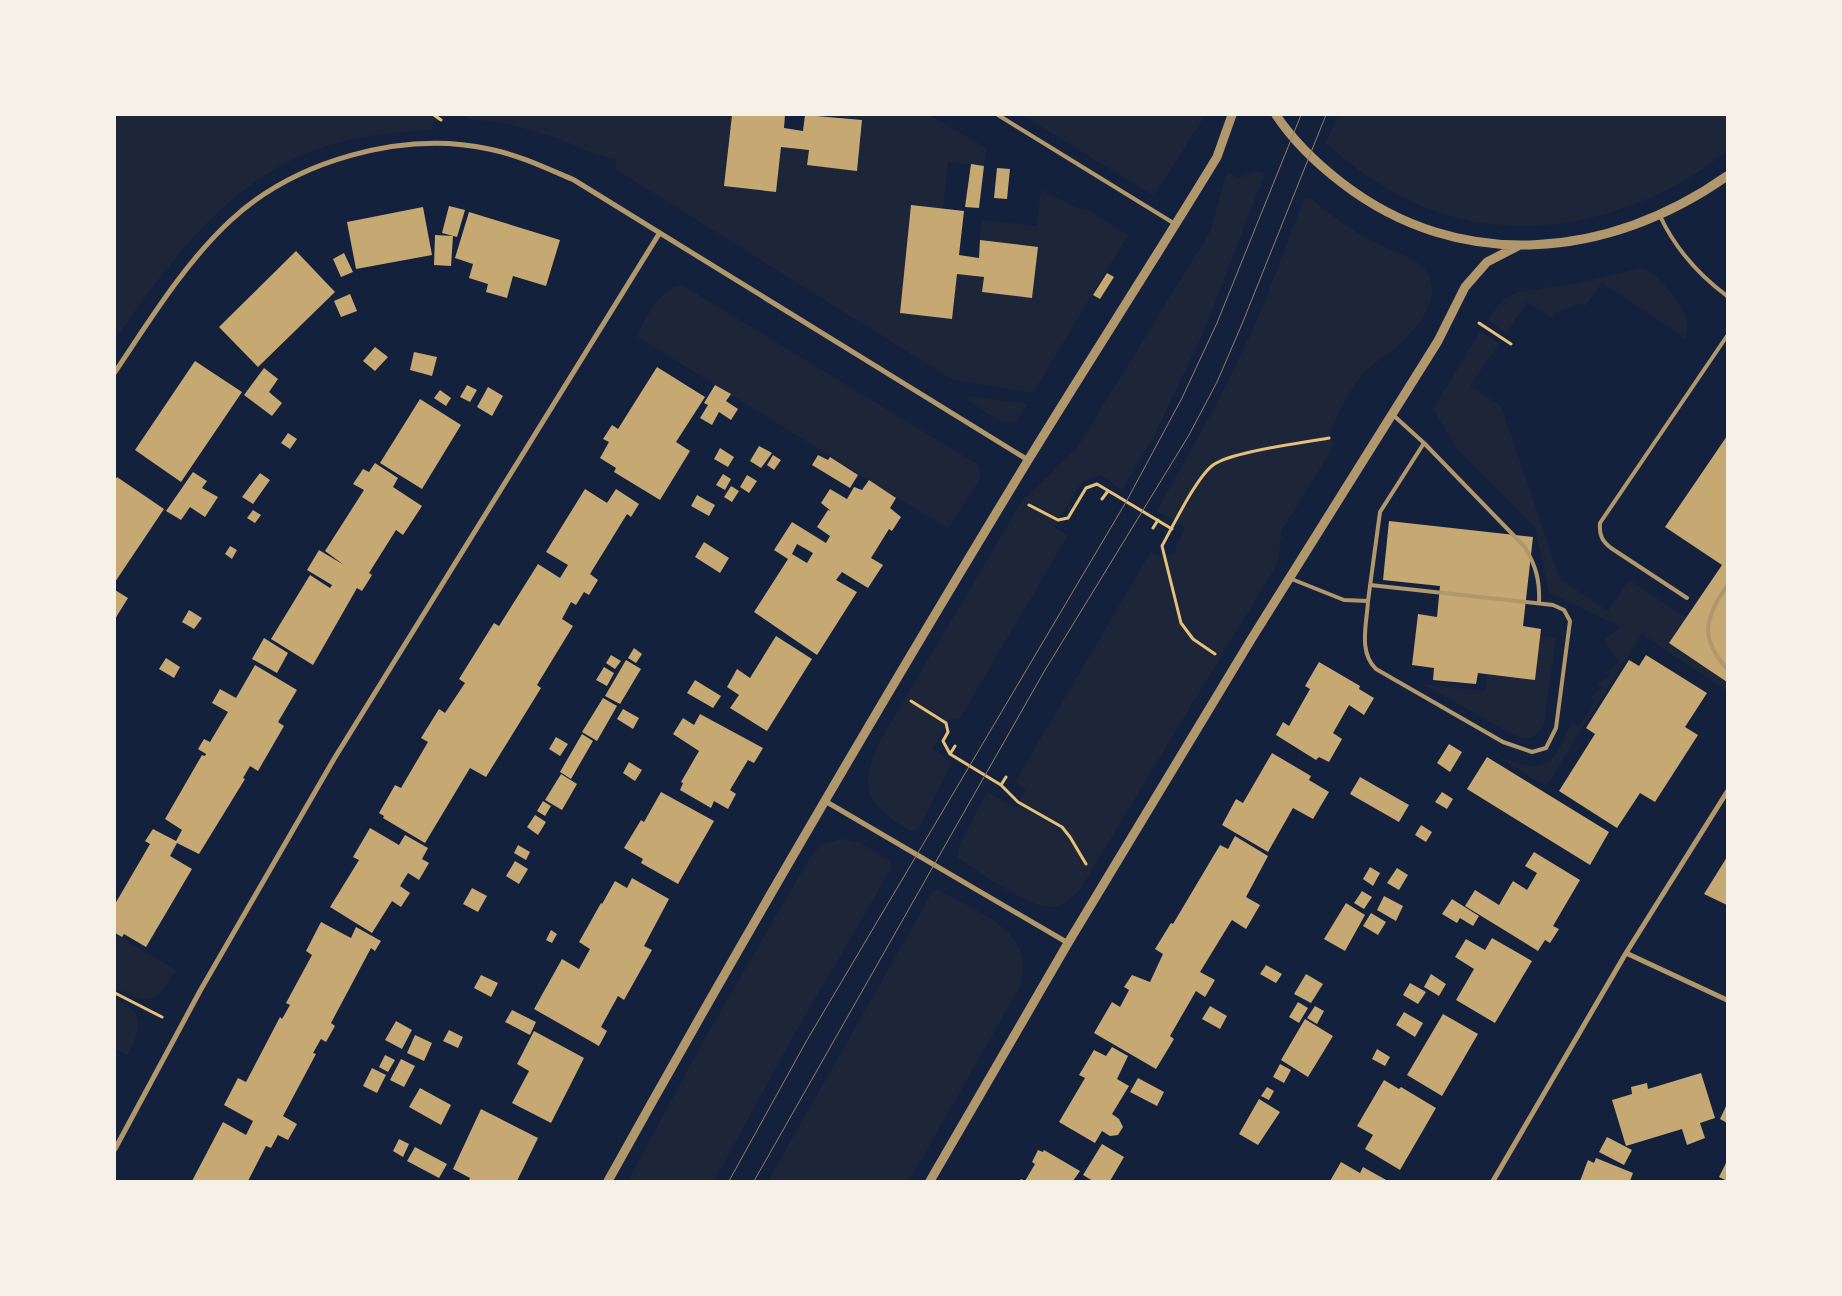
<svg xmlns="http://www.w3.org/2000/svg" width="1842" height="1296" viewBox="0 0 1842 1296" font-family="'Archivo Narrow',sans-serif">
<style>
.green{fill:#1d2539}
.building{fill:#c6a872;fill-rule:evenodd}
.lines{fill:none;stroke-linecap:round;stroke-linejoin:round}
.path{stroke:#e5c07b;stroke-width:3}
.service{stroke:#b1986c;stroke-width:4}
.minor{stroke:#b1986c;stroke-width:5}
.tertiary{stroke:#b1986c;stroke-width:9}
.tram{stroke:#918062;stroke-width:1}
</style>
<rect width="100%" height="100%" fill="#14213d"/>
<!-- green -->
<path class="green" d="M115,115H732L724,186L776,192L781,147L809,150L807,165L857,171L862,120L819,115H930L986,148L984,166L948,162L943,209L911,205L900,313L951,319L957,274L984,277L983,292L1032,298L1038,247L980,240L982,220L1037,226L1041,190L1082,210L1086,209L1128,235L1033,393L951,379L615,169L617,159C593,156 580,147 559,139C529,129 500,121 468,119L467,115L450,116L434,122L431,130C397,132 363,135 330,145C231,175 172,259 115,339Z
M1022,115H1205L1154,196Z
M1338,115H1727V150C1696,178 1657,197 1618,210C1506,246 1412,221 1326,143Z
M1255,171L1265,173L1204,331L1154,436L1122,490L1100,475L1082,482L1054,527L1068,535L959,720L950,719L932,749L952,762L919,828L911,831C868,806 857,789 880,741L1022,501L1077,448L1211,230L1225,177L1229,173L1239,178Z
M1310,198C1330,214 1350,230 1373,241C1389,250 1407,254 1420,265C1448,289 1421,324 1401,343C1389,355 1371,363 1360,377C1348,394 1334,418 1329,438L1335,444L1282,530L1277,564L1080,889C1073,897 1066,904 1056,907C1032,912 978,870 957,857L959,846L987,792L1016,808L1026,789L1015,782L1151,552L1160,556L1175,554L1176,546L1185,527L1157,511C1187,456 1219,403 1245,346C1267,299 1285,249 1303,201Z
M1642,268C1653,268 1679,302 1684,312C1689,320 1688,330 1686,339L1602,283L1585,306L1581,303L1554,314L1552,318L1527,302L1506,333L1488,320L1503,299L1518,292L1572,284Z
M682,285L977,464L980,474L979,481L948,529L636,336C647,318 659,288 682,285Z
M1480,331L1499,343L1470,386L1501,406L1560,579L1608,611L1630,580L1687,618L1727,682V691L1642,634L1546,786L1491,753C1537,773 1554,774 1571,722L1579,726L1594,702L1591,697L1601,688L1598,683L1611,675L1608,670L1619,662L1604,640L1621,627L1549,593L1535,528L1457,449L1433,409Z
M968,396L1028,404L1018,419C1003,429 981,408 967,400Z
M1540,636L1556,637L1544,723C1539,737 1528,742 1514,735L1422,684L1485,691L1487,674L1535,680Z
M842,839L861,843L889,860L891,869L795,1033L714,1181H628L704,1040L811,856L822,844Z
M939,890C979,913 1035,930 1021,985L909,1181H768L933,891Z
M115,934L176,970C155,1005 151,1006 115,988Z
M115,998C147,1014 141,1028 128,1055L115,1049Z"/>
<!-- building -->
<path class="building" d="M732,115H785L784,128L803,131L805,115L862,120L857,171L807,165L809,150L781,147L776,192L724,186Z
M971,164L984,166L979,208L965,207Z
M997,168L1010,169L1007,199L994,198Z
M911,205L964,211L959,255L979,258L980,240L1038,247L1032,298L982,292L984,277L957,274L952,319L900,313Z
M449,206L465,210L457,237L442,233Z
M423,207L432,255L356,269L347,222Z
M469,212L560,240L546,286L513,276L507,298L486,292L488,284L469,278L473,264L455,258Z
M435,235L453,236L451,266L434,265Z
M296,251L335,292L258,367L219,327Z
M344,253L353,272L341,277L333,259Z
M1107,273L1114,277L1100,299L1093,295Z
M350,294L357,311L341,317L334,301Z
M375,347L388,357L375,371L363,361Z
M414,352L437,357L432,376L410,370Z
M195,361L242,392L181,482L135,450Z
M657,367L705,397L676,442L690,451L660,500L614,472L616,468L600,458L609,442L603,439L612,425L618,429Z
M264,368L278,379L269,392L282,403L272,416L244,395Z
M467,385L477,390L470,402L460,397Z
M715,385L731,394L726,401L738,409L731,420L719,412L712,425L700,418L708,405L704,403Z
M488,387L503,396L492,416L477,407Z
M440,390L451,398L446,406L434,398Z
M420,399L461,425L422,489L380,463Z
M288,433L297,439L290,449L281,443Z
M1727,436V682L1669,643L1722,565L1665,527Z
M759,446L772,453L761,468L750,461Z
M720,448L734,457L728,467L714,459Z
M773,455L781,460L774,470L767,465Z
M818,455L828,460L830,457L858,475L850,488L812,465Z
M375,463L398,478L393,487L422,506L403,535L396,530L369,573L372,575L362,591L357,588L313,665L271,639L310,575L330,588L332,585L307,570L319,550L344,565L325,551L364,490L353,484L363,469L369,472Z
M193,472L207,481L202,488L218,497L205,517L190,507L181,520L166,511Z
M260,473L270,480L253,504L242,497Z
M723,474L731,479L725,490L716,485Z
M747,475L757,481L749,493L740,487Z
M117,477L164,509L115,582V480Z
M869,480L896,498L890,508L901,517L892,531L889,529L871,558L883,565L868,588L842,572L836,580L857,592L817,655L754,612L788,559L774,550L792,522L826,543L830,536L817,527L828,510L831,511L821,503L830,489L847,499L854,487L862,490ZM797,544L813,553L807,563L792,554Z
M731,486L739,491L732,502L724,497Z
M585,489L607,503L616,489L639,504L631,517L627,514L590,574L598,580L589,595L584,592L576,605L571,602L562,619L573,626L537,685L541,688L486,777L470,768L425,843L383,818L384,816L379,813L395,785L401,788L428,742L421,738L439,709L445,713L465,683L459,679L494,623L499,626L538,564L560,578L568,565L546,552Z
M697,495L715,505L709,516L691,506Z
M253,510L261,515L255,523L247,518Z
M1389,521L1533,537L1523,626L1541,629L1535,680L1478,673L1476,684L1433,680L1434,668L1412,665L1418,614L1437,617L1440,586L1383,580Z
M704,542L729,558L720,573L695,557Z
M230,546L237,550L232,559L225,554Z
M115,590L128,598L115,619Z
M189,610L202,618L194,629L182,622Z
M776,636L812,659L767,731L730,708L739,695L727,687L737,669L750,678Z
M264,638L288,653L277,673L252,659Z
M634,648L642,654L636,663L628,658Z
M611,655L621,661L615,669L606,663Z
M1646,655L1707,693L1685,727L1698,735L1655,802L1640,793L1617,828L1559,791L1595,734L1586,728L1629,660L1639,666Z
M166,658L180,667L174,678L159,669Z
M626,660L641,669L620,704L605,696Z
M1319,662L1360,686L1359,689L1374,698L1364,715L1349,705L1333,733L1342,739L1329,762L1319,757L1316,760L1276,735L1283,722L1289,726L1310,689L1305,686Z
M255,665L297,690L278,722L284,726L258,771L250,766L243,778L245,779L199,854L177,843L170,856L192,869L146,947L124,934L122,937L115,933V904L150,844L145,841L153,829L176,841L182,830L165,819L202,755L205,756L206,754L198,749L204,739L210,742L228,712L212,703L220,689L236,698Z
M604,667L614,673L607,686L596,680Z
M695,680L721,696L713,708L687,693Z
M603,698L617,706L597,741L582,732Z
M623,709L639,718L633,729L617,719Z
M700,714L763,748L754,763L748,760L730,790L736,794L728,809L714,801L711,808L680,790L683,783L681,782L699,751L673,734L683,718L694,725Z
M582,734L593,741L571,779L560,772Z
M556,737L568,744L560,756L549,749Z
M1449,744L1462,752L1450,772L1437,763Z
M1272,753L1311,776L1309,780L1329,792L1313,819L1293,808L1268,852L1222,825L1236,799L1243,803Z
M1487,757L1609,832L1590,865L1467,789Z
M629,762L642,770L635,781L623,773Z
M561,774L577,784L562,810L545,800Z
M1360,777L1409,805L1399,822L1350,794Z
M661,792L714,821L678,884L641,863L643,859L624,848L641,820L644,822Z
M1442,792L1453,799L1447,809L1435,802Z
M543,801L551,806L545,816L537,811Z
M535,815L546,822L538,835L527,827Z
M1421,825L1432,832L1426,842L1415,835Z
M370,828L399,845L405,835L428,848L422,859L429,863L419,880L408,873L400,886L410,893L401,907L392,901L372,933L330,907L359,860L353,857Z
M1235,836L1268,856L1246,897L1260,905L1246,929L1232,920L1230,923L1200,972L1215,980L1205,997L1196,991L1170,1036L1174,1039L1156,1069L1094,1033L1112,1002L1120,1007L1129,990L1124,987L1132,975L1150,982L1163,954L1155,949L1171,923L1173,924L1220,845L1228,849Z
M518,845L530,852L526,860L514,853Z
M1534,852L1580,880L1553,926L1559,929L1550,943L1545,940L1538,951L1465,906L1475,890L1499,905L1513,881L1527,890L1537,873L1525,866Z
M1727,857V905L1704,894Z
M515,861L528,869L519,884L506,876Z
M1370,867L1380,873L1373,886L1363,879Z
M1397,868L1408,875L1399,890L1387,883Z
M632,878L669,899L644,946L652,950L624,1000L618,996L601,1027L607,1031L599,1046L534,1009L562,959L579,969L590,949L579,942L601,903L602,904L615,881L627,888Z
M472,888L487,896L478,912L463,904Z
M1362,891L1372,897L1364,909L1354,903Z
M1384,896L1403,906L1396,921L1377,910Z
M1452,899L1479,916L1473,926L1460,918L1457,923L1442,914Z
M1346,903L1365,915L1345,951L1324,939Z
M1371,913L1386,922L1378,935L1363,926Z
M321,922L351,938L356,927L381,941L375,951L371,948L331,1023L335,1026L326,1042L321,1039L313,1053L316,1054L283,1116L297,1124L288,1140L278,1135L271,1148L266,1146L248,1181H192L223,1122L246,1135L253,1121L224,1105L238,1078L246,1082L280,1017L282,1019L290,1005L286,1003L312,955L306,951Z
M551,930L557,934L552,943L546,940Z
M1492,938L1532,961L1495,1023L1456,1000L1474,969L1455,957L1466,939L1485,950Z
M1266,965L1282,974L1276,983L1260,974Z
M1306,974L1323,984L1311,1003L1294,994Z
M1431,974L1446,984L1439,996L1424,987Z
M481,975L498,983L491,997L474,988Z
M1410,983L1426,992L1418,1004L1403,995Z
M1298,1002L1308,1008L1299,1023L1289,1017Z
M1210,1006L1227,1016L1220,1029L1202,1019Z
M1315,1006L1324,1011L1317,1024L1307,1018Z
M512,1010L536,1022L530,1035L505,1022Z
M1404,1012L1423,1023L1415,1037L1396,1025Z
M1443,1014L1478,1034L1442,1096L1407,1075Z
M1305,1019L1333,1036L1308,1077L1281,1060Z
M396,1021L412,1030L402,1049L385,1040Z
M449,1030L463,1037L458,1048L443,1041Z
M534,1031L584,1058L551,1123L512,1103L529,1071L517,1064Z
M415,1035L432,1043L424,1061L407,1053Z
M1112,1047L1128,1056L1117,1079L1129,1086L1112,1114L1119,1119L1123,1127L1118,1135L1110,1136L1102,1131L1095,1143L1059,1122L1085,1078L1079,1075L1094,1050L1106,1056Z
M1377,1049L1390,1057L1385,1066L1372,1059Z
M385,1055L395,1060L388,1072L379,1067Z
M401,1059L415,1066L404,1087L390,1080Z
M1280,1064L1291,1070L1284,1083L1273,1077Z
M372,1068L386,1075L377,1093L363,1086Z
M1701,1073L1715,1118L1700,1123L1705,1138L1687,1145L1682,1129L1626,1146L1612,1100L1632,1094L1631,1087L1647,1083L1648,1089Z
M1138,1078L1164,1092L1157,1106L1130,1092Z
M1384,1080L1399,1089L1401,1087L1436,1108L1400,1170L1365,1149L1373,1135L1357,1126Z
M1267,1087L1274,1091L1269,1100L1261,1096Z
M420,1088L451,1105L441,1125L409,1107Z
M1259,1099L1280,1112L1258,1145L1239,1134Z
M1727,1104V1123L1720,1119Z
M481,1109L538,1138L517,1181H469L470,1178L453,1169Z
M1607,1137L1632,1150L1624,1165L1599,1152Z
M399,1139L409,1144L403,1157L393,1151Z
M1102,1144L1124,1157L1110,1181H1093L1083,1175Z
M415,1147L447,1164L439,1178L407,1161Z
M1038,1150L1043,1152L1044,1150L1080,1171L1073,1181H1020L1021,1179L1025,1181L1035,1164L1032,1162Z
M1596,1158L1633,1173L1630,1181H1580L1588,1160L1594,1163Z
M1727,1161V1181L1719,1177Z
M1341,1162L1360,1173L1363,1167L1388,1181H1330Z"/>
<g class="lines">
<!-- path -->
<path class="path" d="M434,115L441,120
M1479,323L1511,344
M1102,499L1108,491
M1029,505L1058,520L1068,518L1086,488L1097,484L1172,529
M1153,528L1158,520
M1215,654L1193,639L1181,623L1162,546C1173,526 1196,478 1213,465C1233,451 1303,443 1329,438
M911,701L946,723L948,732L943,741L950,754L1001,785L1018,802L1062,827L1070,837L1086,864
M950,754L955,746
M1001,785L1006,777
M115,993L162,1017"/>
<!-- service -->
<path class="service" d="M998,115L1175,224
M1660,216C1675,248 1699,275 1727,296
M1424,443L1524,546C1536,565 1540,581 1539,603
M1289,578L1344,600L1368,601C1367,623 1358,652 1376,669L1503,742L1532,752L1546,748L1556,728L1570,621L1564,610L1553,605L1370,585
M1727,586C1705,617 1699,638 1727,669
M1687,598L1611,548C1602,541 1599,535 1600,523L1727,336
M1368,601L1380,512L1424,443L1392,414"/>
<!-- minor -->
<path class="minor" d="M115,372C150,320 184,264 230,221C294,161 402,130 489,149C519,155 546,168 574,180L1028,460
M825,801L1068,943
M1626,953L1727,1000
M115,1149L200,991L334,759L659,234
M1493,1181L1626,953L1727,792"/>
<!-- tertiary -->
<path class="tertiary" d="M1276,115C1294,142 1316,163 1342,183C1460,274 1609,259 1727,176
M608,1181C743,938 883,699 1027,462C1090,359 1155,259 1217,157L1232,115
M930,1181L1068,943L1252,638L1438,341L1465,287L1487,262L1518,246"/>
<!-- tram -->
<path class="tram" d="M729,1181L807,1040L1126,502L1182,398L1217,323L1301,115
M754,1181L1045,670L1189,435L1217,382L1242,324L1326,115"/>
</g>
<!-- border -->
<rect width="1842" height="1296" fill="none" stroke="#f6f1e7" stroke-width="232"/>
</svg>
